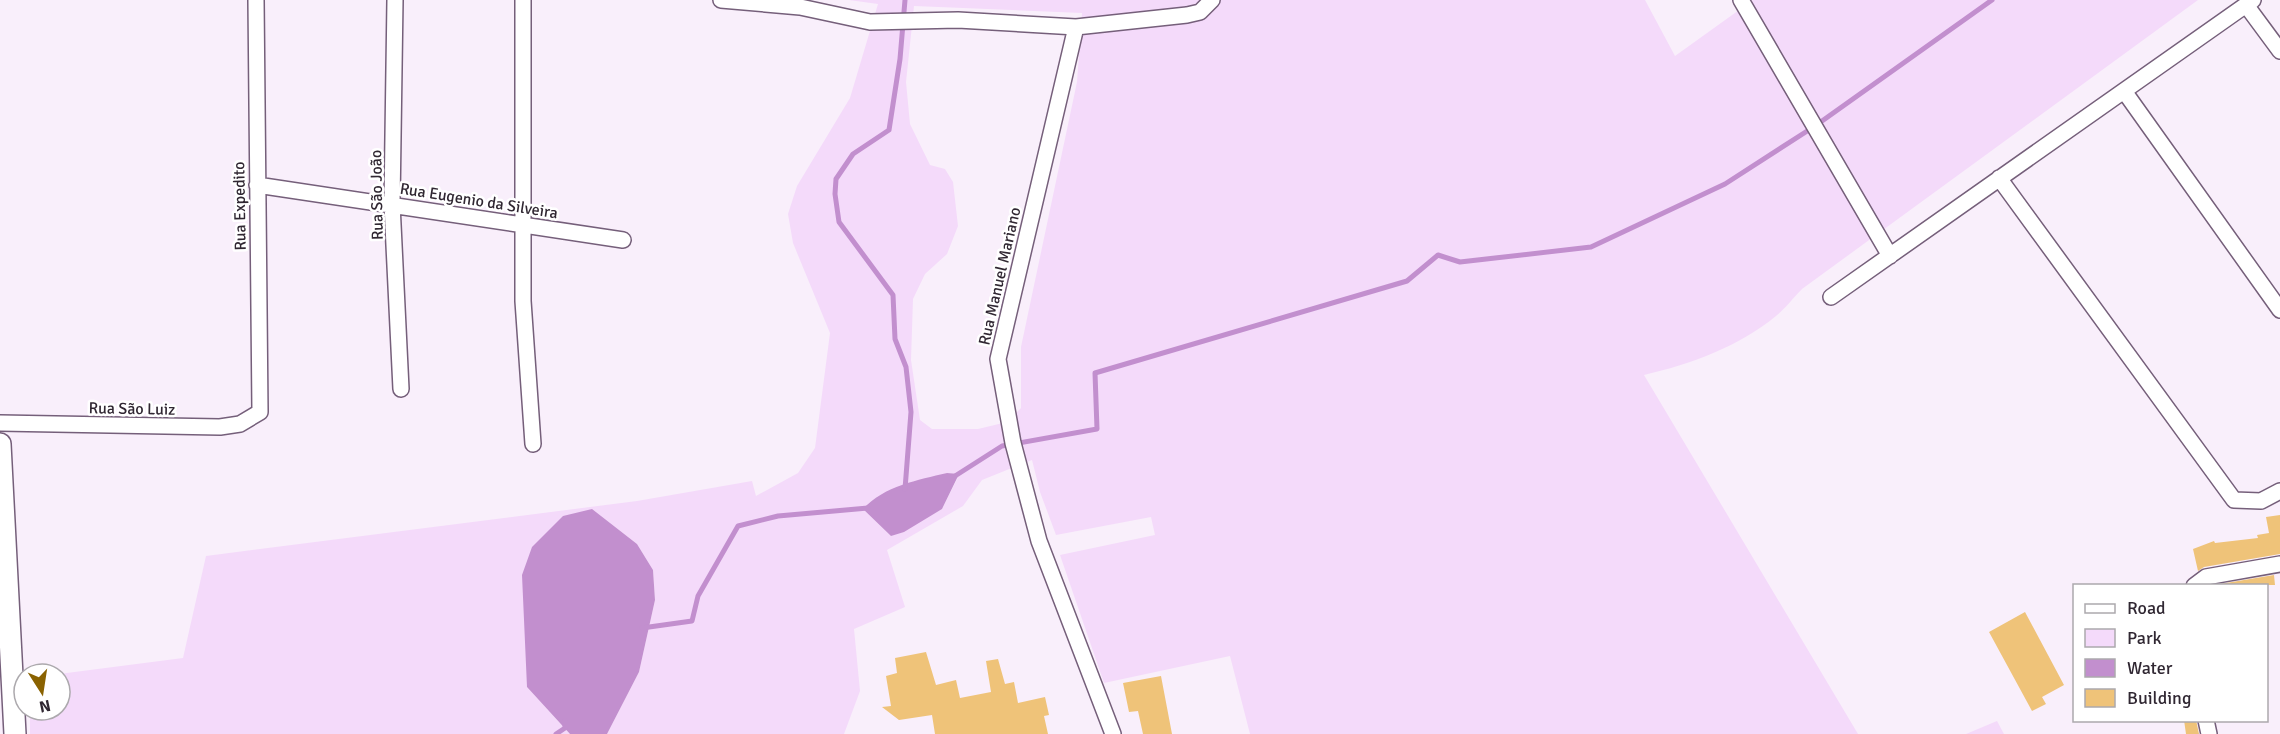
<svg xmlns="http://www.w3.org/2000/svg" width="2280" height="734" viewBox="0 0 2280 734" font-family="Signika,sans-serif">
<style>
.green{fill:#f4dafa;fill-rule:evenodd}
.water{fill:#c28fce}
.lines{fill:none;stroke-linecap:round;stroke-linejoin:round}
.stream{stroke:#c28fce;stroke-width:5}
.building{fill:#efc379}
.minor-casing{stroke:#755f7a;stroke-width:18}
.secondary-casing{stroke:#755f7a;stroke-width:24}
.minor{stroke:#fff;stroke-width:15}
.secondary{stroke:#fff;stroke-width:21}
.labels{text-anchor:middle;stroke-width:5;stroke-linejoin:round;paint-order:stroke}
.street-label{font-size:16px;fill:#302732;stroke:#fff}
</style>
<rect width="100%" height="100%" fill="#f9effb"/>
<!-- green -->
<path class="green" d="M849,0H1645L1675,56L1753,0H2198L1802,289C1793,298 1785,309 1776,316C1738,347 1691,364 1644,375L1858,734H1250L1230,656L1104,683L1060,555L1155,535L1151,517L1056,535L1040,492L1032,460L982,480L963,506L887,550L905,607L854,629L860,691L844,734H607L639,672L655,600L653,570L637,544L591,509L527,687L570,734H30V710H60L59,674L183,658L206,556L637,501L752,481L756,496L798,473L815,448L830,333L793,243L788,214L797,186L850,98L878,4ZM914,6L1082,13L1077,82L1021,347V408L1007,422L978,429H932L920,420L911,360L913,299L925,274L947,254L958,226L953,182L945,169L930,165L910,124L906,82ZM947,473L959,475L942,509L891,536L863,509Z
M1997,721L2004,734H1966Z"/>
<!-- water -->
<path class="water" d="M947,473L959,474L942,509L904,532L891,536L863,509C884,486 918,480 947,473Z
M592,509L637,544L653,570L655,600L639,672L607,734H570L527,687L522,575L532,547L563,516Z"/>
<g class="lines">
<!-- stream -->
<path class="stream" d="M905,0L900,59L889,130L853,154L836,179L835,194L839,222L893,295L895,339L906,367L911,412L905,489
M955,476L1002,446L1097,429L1095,373L1407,281L1438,255L1460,262L1591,247L1725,184L1815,126L1992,0
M642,628L692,621L698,596L738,526L778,516L868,508
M556,734L565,728V721"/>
</g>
<!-- building -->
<path class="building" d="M2280,515V554L2204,567L2198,571L2193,549L2214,541L2215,543L2258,538L2257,535L2269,533L2266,517Z
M2274,575L2275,585H2214Z
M2025,612L2064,685L2042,697L2046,704L2032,711L1989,632Z
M926,652L936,685L956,680L960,698L991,692L986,661L998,659L1005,684L1014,682L1018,703L1045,697L1049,715L1044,716L1048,734H935L932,715L899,720L882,707L891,706L886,676L897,673L895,658Z
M1161,676L1172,734H1143L1138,711L1129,712L1123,683Z
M2184,720H2196L2199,734H2186Z"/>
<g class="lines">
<defs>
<path id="minor" d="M395,0L392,204L401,389
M523,0V301L533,444
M721,0L800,7L870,22L958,20L1076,27
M1741,0L1890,256
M2246,5L2280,51
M2124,91L2280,310
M1999,178L2234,500L2261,501L2280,491
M257,185L623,240
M1831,297L2253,0
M0,423L220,427L240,424L260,412L256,0
M2194,586L2206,577L2280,564
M2206,720L2209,734
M1113,734L1039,541L1013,443L998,359L1076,27L1187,15L1200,12L1212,0"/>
<path id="secondary" d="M0,444L15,734"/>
</defs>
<!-- minor casing -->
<use href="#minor" class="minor-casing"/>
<!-- secondary casing -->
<use href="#secondary" class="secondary-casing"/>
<!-- minor -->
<use href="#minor" class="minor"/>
<!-- secondary -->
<use href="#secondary" class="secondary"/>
</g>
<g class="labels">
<!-- street labels -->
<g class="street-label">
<text transform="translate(376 195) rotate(-91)" y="6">Rua São João</text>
<text transform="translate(479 200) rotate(9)" y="6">Rua Eugenio da Silveira</text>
<text transform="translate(239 206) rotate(-91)" y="6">Rua Expedito</text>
<text transform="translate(999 276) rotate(-77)" y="6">Rua Manuel Mariano</text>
<text transform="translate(132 408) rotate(1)" y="6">Rua São Luiz</text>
</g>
</g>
<!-- legend -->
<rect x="2073" y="584" width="195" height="138" fill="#ffffff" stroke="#aca9ad" stroke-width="1.5"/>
<rect x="2085" y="604" width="30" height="9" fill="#ffffff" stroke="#aca9ad" stroke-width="1.5"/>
<text x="2127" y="614" font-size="18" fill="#302732">Road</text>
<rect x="2085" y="629" width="30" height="18" fill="#f4dafa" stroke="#aca9ad" stroke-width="1.5"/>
<text x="2127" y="644" font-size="18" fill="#302732">Park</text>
<rect x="2085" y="659" width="30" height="18" fill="#c28fce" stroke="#aca9ad" stroke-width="1.5"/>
<text x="2127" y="674" font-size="18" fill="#302732">Water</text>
<rect x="2085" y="689" width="30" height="18" fill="#efc379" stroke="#aca9ad" stroke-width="1.5"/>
<text x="2127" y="704" font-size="18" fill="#302732">Building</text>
<!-- north arrow -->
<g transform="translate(42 692) rotate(168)"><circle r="28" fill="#ffffff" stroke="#aca9ad" stroke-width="1.5"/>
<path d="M0-4.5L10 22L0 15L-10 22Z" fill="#8a6201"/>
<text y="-9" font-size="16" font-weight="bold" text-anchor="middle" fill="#302732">N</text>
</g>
</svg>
